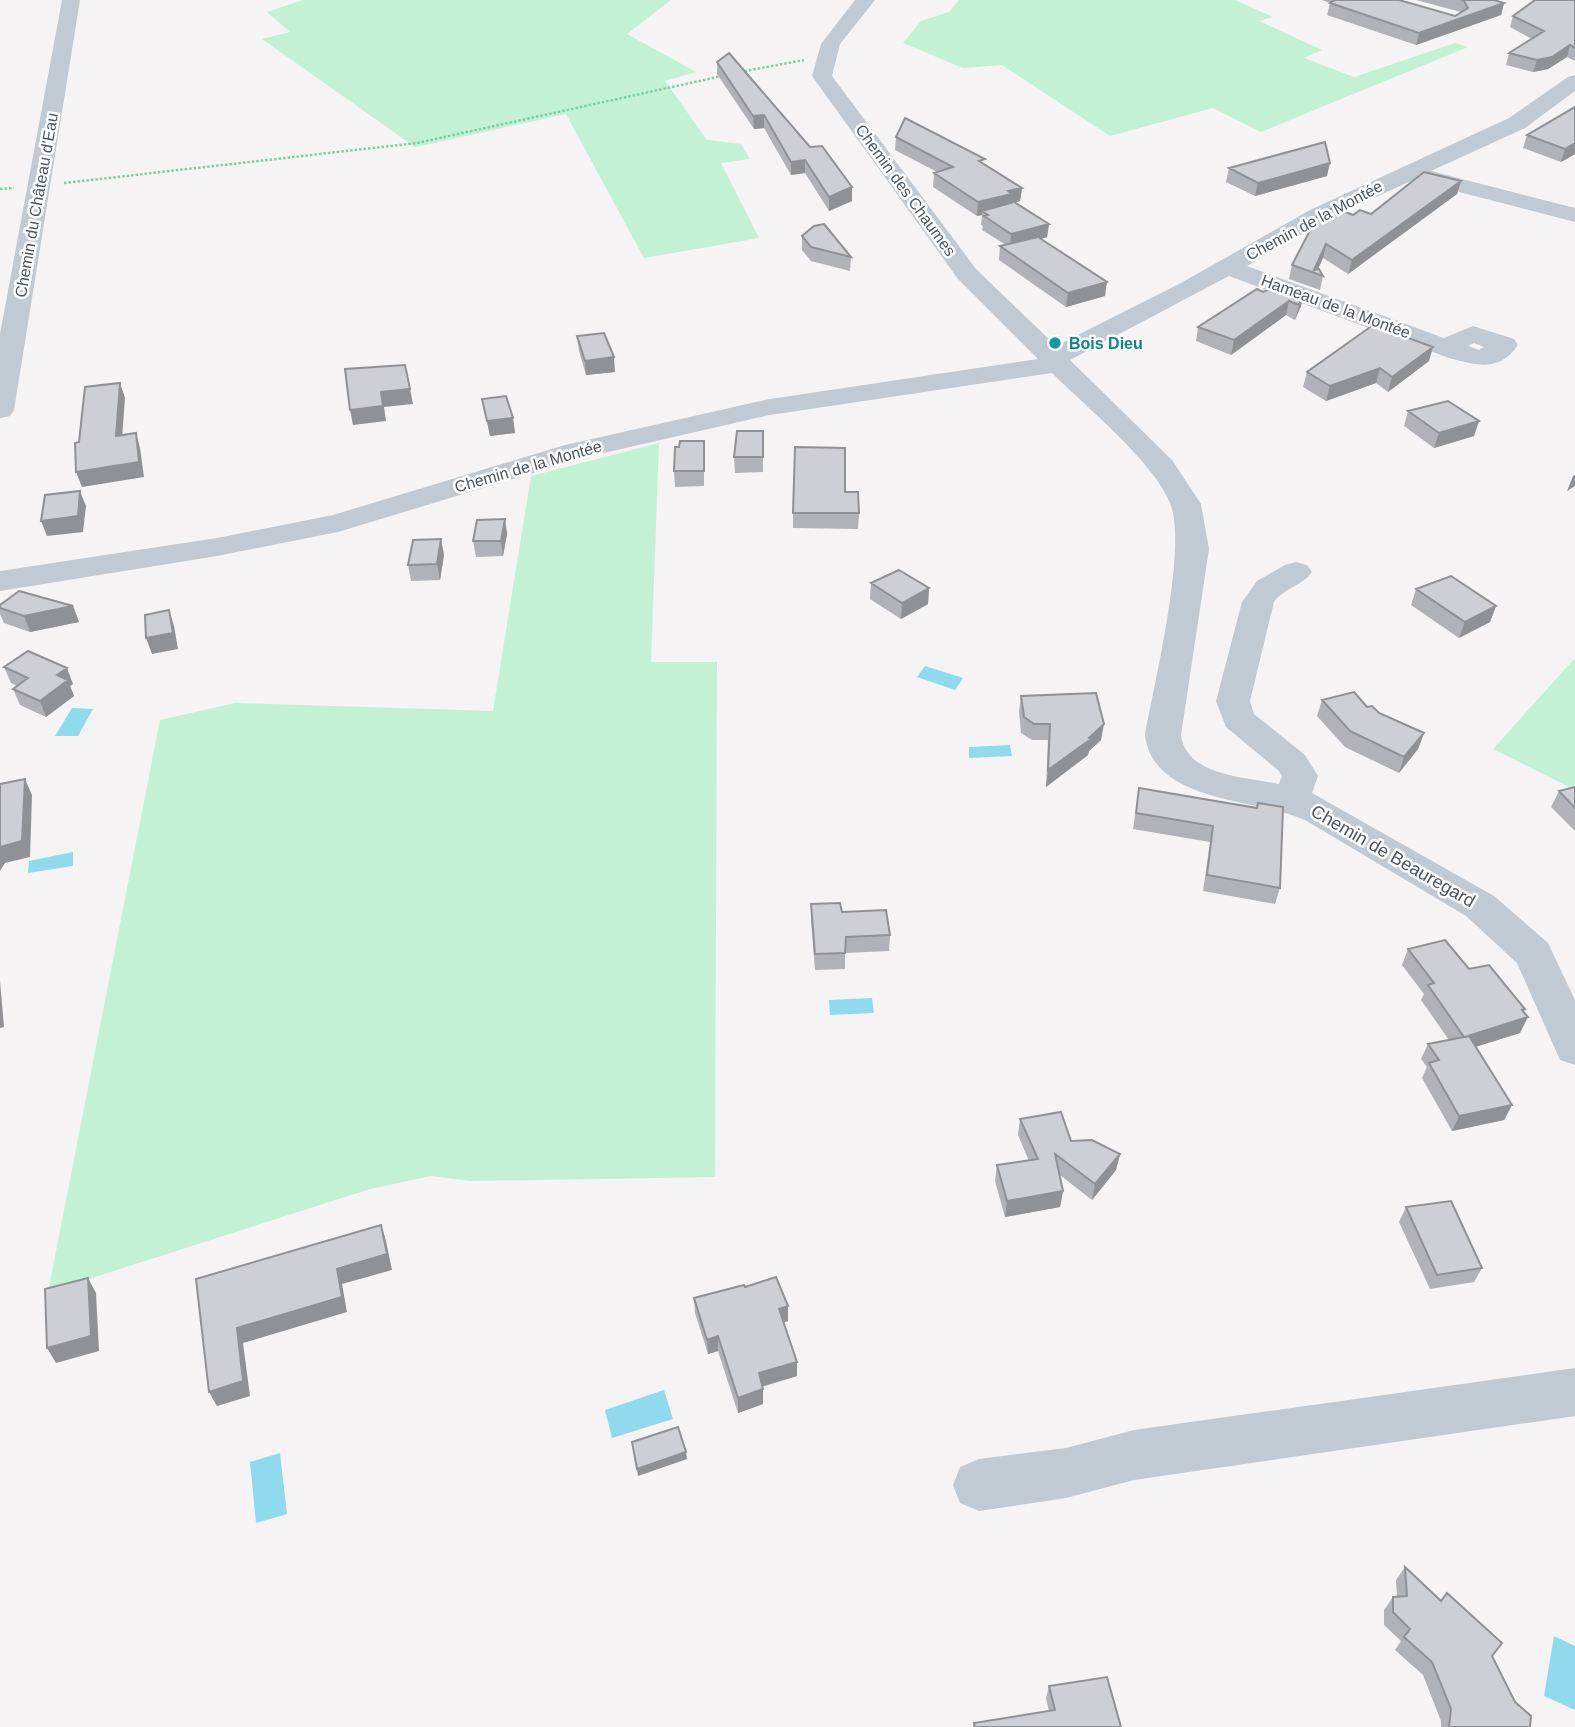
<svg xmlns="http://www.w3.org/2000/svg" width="1575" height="1727" viewBox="0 0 1575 1727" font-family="Helvetica,sans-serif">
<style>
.green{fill:#c3f1d5}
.water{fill:#90daee}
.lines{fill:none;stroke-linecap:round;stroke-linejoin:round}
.path{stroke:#7ad0a6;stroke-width:2.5;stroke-dasharray:2.5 2;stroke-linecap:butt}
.minor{fill:#c1cad2;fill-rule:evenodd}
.wall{fill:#b0b2b7}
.shaded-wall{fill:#909195}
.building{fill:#cdcfd5;stroke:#909195;stroke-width:2}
.culture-dot{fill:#0f9aa8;stroke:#fff;stroke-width:2.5}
.labels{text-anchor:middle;stroke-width:5;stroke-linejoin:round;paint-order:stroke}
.far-street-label{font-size:16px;fill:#4a5661;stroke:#fff}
.far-culture-label{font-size:16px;font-weight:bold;fill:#0d838f;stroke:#fff;text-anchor:start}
.street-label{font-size:18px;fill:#4a5661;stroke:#fff}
</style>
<rect width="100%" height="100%" fill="#f5f3f3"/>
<!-- green -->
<path class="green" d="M303,0H671L627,34L696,72L665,81L707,140L741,144L750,159L721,163L759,238L644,258L566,114L415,147L262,39L290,32L267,12Z
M959,0H1235L1273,17L1259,21L1322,50L1304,58L1354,77L1455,43L1468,47L1261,132L1213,108L1110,136L1002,65L963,68L903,43L921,21L949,12Z
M659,443L651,662H717L715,1177L470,1181L431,1176L370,1189L48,1292L160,720L235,703L493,711L531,476Z
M1575,658V790L1493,749Z"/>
<!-- water -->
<path class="water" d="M925,666L963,678L955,690L917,677Z
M72,708L93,709L78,736H55Z
M1010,745L1012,756L969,758V747Z
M73,852V866L28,873L29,861Z
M872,998L874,1013L830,1015L829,1000Z
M664,1390L673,1419L612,1438L605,1410Z
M280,1453L287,1514L256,1523L250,1462Z
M1554,1636L1575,1646V1710L1544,1696Z"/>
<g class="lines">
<!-- path -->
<path class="path" d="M740,72L804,60
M64,183L417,143L722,76
M0,189L14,188"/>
<!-- minor -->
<path class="minor" d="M62,0H80L14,410L10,416L0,418V334Z
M855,0H875L840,44L832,76L976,269L1056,346L1181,283L1310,210L1509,118L1568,77L1575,75V91L1525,128L1431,171L1575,208V222L1413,180L1326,220L1247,266L1444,338L1473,326L1514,339L1518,345C1499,373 1476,365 1449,358L1229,276L1070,360L1172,460L1201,504L1209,549L1181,735C1186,776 1246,777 1279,784L1282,776L1279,771L1226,727L1216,701L1242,602L1257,581L1285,565L1296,562L1307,565L1312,572C1302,586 1284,588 1274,602L1250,701L1254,714L1305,755L1318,776L1312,793L1494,896L1548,943L1575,1000V1065L1560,1060L1517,963L1466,916L1305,820C1255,798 1153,803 1145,735C1154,684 1188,547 1170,503C1153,461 1086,407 1052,373L770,415L582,458L338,532L217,556L0,591V571L217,538L333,515L565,445L770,399L1038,359L958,279L812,76L821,44ZM1474,343L1484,347L1479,350L1468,346Z
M1575,1368V1416L1134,1480L1066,1498L979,1511L960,1503L953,1485L960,1467L979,1459L1066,1448L1134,1430Z"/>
</g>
<!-- wall -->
<path class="wall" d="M1322,0H1399L1455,16L1461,12L1416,0H1494L1504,3L1501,15L1416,45L1327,15L1330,3Z
M1575,0V61L1567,57L1548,69L1533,72L1506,65L1509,53L1532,39L1510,27L1513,16Z
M717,62L852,201L829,211L805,173L791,175L764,128L754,129L717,74Z
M1575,107V154L1561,162L1523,148L1527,135Z
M896,137L985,164L1022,188L1020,201L1015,203L1049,224L1047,237L1041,239L1105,296L1066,307L999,260L1000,246L1006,245L982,230L983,226L981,225L982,215L977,216L933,187L934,173L937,172L895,150Z
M1229,168L1327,176L1255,196L1226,182Z
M1461,181L1457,194L1348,274L1323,258L1318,269L1323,276L1320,290L1289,279L1292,265L1353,215L1371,214Z
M802,236L851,257L850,271L811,261L802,250Z
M1263,292L1301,306L1295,320L1286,315L1231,355L1196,341L1198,327Z
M577,336L615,372L586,375L579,351Z
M1429,361L1388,392L1376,383L1326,401L1303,387L1307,372Z
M482,399L513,418L515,433L490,436Z
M1408,411L1479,421L1474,436L1434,448L1404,426Z
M763,431V472L735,473L734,457Z
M704,456V486L675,487L674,471Z
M845,492L859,513L858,529L793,528V513Z
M505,519L507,534L503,556L476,557L473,541Z
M444,555L440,580L411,581L408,565Z
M871,583L929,588L928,604L901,619L870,599Z
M1416,589L1496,606L1490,622L1459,638L1411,605Z
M0,605L73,606L79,622L30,632L4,623L0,614Z
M4,667L73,684L70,686L74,696L46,717L20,705L13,689L17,686L11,683Z
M1021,696L1101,740L1089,751L1088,755L1046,787L1048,740H1032L1021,733L1019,712Z
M1322,700L1367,707L1379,713L1424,733L1418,749L1399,773L1345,747L1317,716Z
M1575,787V831L1551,807L1559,791Z
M1139,788L1257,808L1280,888L1275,904L1203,891L1210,842L1133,829Z
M811,904L842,912L890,935L889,951L845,953V969L815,970L811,920Z
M1408,949L1469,969L1525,1009L1523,1012L1520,1033L1475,1047L1512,1105L1504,1120L1452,1131L1422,1078L1427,1067L1421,1059L1428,1044L1449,1040L1421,1000L1424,994L1402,965Z
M1020,1119L1071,1141L1120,1154L1116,1170L1092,1200L1060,1175L1063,1191L1060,1207L1005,1217L995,1181L997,1165L1029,1161L1018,1135Z
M1406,1207L1482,1268L1474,1282L1430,1289L1399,1222Z
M745,1287L788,1306V1321L784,1322L797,1376L762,1387L763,1404L738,1413L718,1351L708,1354L695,1313L694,1298Z
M1405,1567L1492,1656L1515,1702L1530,1727H1441V1721L1423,1675L1395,1650L1401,1641L1384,1625V1610L1393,1597L1397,1596L1396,1580Z
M1049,1686L1121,1727H973L974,1723L1049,1711L1046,1698Z"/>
<!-- shaded-wall -->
<path class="shaded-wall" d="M1504,3L1501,15L1416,45L1419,33Z
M1570,45L1567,57L1548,69L1533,72L1537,60Z
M764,115V128L754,129L753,116Z
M1575,143V154L1561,162L1565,149Z
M805,160V173L791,175V162Z
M1330,163L1327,176L1255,196L1258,183Z
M1461,181L1457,194L1348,274L1352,260Z
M852,187V201L829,211V197Z
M1022,188L1020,201L982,211V215L977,216L978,202L1008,191Z
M1049,224L1047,237L1010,248L1011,234Z
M1326,244L1323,258L1316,273L1314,270Z
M1107,282L1105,296L1066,307L1068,293Z
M1305,291L1301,306L1295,320L1299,305Z
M1289,301L1286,315L1231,355L1234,340Z
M1433,347L1429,361L1388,392L1392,377Z
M614,357L615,372L586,375L585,361Z
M1380,368L1376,383L1326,401L1330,386Z
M120,383L125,398L121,452L116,436Z
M410,389L413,404L384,407L386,421L353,425L350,410L381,392Z
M513,418L515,433L490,436L487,421Z
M1479,421L1474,436L1434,448L1439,433Z
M136,433L140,448L144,477L82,487L76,472Z
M1575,475V486L1567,491L1573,476Z
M80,491L86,506L83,532L47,536L41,521Z
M505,519L507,534L503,556L501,541Z
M441,539L444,555L440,580L437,564Z
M929,588L928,604L901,619L902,603Z
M73,606L79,622L30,632L24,616Z
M1496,606L1490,622L1459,638L1465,622Z
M169,610L174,626L178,649L152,654L146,638Z
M67,668L73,684L70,686L74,696L46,717L40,701L57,675Z
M1104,724L1101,740L1089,751L1088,755L1046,787L1048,770Z
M1424,733L1418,749L1399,773L1404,757Z
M25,779L32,795L30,857L5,863L0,871V847Z
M0,981L4,1027L0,1028Z
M1525,1009L1519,1020L1528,1017L1520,1033L1459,1052L1465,1037Z
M1512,1105L1504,1120L1452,1131L1459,1116Z
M1120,1154L1116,1170L1092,1200L1095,1184Z
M1063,1191L1060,1207L1005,1217L1007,1201Z
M381,1225L386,1241L392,1270L342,1284L347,1312L243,1343L250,1396L217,1406L209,1392L237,1328Z
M88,1278L96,1293L99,1351L56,1363L47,1348Z
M788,1306V1321L779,1324V1309Z
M718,1336V1351L708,1354L707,1340Z
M797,1362V1376L759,1387V1373Z
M763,1389V1404L738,1413V1398Z
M686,1452L687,1459L638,1476L637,1469Z"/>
<!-- building -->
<path class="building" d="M1335,0H1399L1455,16L1468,8L1464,1L1461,0H1494L1504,3L1419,33L1330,3Z
M1535,0H1575V48L1570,45L1552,57L1537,60L1509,53L1544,31L1513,16Z
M729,53L810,147L822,146L852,187L829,197L805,160L791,162L764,115L753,116L717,62Z
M1575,107V143L1565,149L1527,135Z
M905,118L985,159L979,161L1022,188L1008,191L1012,194L978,202L934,173L953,167L896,137Z
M1325,142L1330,163L1258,183L1229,168Z
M1424,172L1461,181L1352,260L1326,244L1314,270L1319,269L1323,276L1292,265L1317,217L1334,207L1353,215L1360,210L1371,214Z
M1014,202L1049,224L1011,234L984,216L988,215L982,211Z
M824,224L851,257L811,247L802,236L814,226Z
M1038,237L1107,282L1068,293L1000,246Z
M1283,283L1305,291L1299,305L1289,301L1234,340L1198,327L1257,289L1263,292Z
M1373,325L1433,347L1392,377L1380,368L1330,386L1307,372Z
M604,333L614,357L585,361L577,336Z
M405,365L410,389L381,392L383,406L350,410L345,369Z
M120,383L116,436L136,433L139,462L76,472L75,443L79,442L85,387Z
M506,396L513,418L487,421L482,399Z
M1448,401L1479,421L1439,433L1408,411Z
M737,431H763V457H734Z
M680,441H704V471H674L675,447H679Z
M795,447L845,448V492H858L859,513H793Z
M80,491L78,516L41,521L45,495Z
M505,519L501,541H473L477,520Z
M441,539L437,564L408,565L413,540Z
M899,570L929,588L902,603L871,583Z
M1451,576L1496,606L1465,622L1416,589Z
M19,591L73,606L24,616L0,608V605Z
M169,610L173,633L146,638L145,615Z
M28,651L67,668L57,675L68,680L40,701L13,689L28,678L4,667Z
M1354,692L1367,707L1372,706L1379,713L1424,733L1404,757L1350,731L1322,700Z
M1096,693L1104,724L1089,738L1091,739L1048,770L1050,724H1034L1024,717L1021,696Z
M25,779L22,841L0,847V784Z
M1575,787V808L1559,791Z
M1139,788L1257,808L1258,803L1283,807L1280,888L1207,875L1213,826L1136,813Z
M840,903L842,912L886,910L890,935L846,937L845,953L815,954L811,904Z
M1445,940L1469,969L1489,965L1525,1009L1522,1010L1528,1017L1465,1037L1469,1036L1512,1105L1459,1116L1429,1063L1439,1060L1428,1044L1464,1037L1428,985L1434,983L1408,949Z
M1061,1112L1071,1141L1092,1140L1120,1154L1095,1184L1055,1154L1063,1191L1007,1201L997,1165L1038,1159L1020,1119Z
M1451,1201L1482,1268L1437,1275L1406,1207Z
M381,1225L387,1254L337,1269L342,1297L237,1328L243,1381L209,1392L196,1279Z
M776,1277L788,1306L779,1309L797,1362L759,1373L763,1389L738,1398L718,1336L707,1340L694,1298L744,1285L745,1287Z
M88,1278L91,1336L47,1348L45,1289Z
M678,1427L686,1452L637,1469L632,1442Z
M1405,1567L1441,1601L1447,1593L1502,1643L1492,1656L1515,1702L1531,1716L1530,1727H1449L1451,1709L1432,1662L1404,1637L1410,1629L1393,1612V1597L1407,1596Z
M1107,1677L1121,1727H975L974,1723L1055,1710L1049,1686Z"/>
<!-- markers -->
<circle class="culture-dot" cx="1055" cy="343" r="7"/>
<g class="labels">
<!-- far-street labels -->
<g class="far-street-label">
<text transform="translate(906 190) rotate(54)" y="6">Chemin des Chaumes</text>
<text transform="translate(36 205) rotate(-80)" y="6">Chemin du Château d'Eau</text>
<text transform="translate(1314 220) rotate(-28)" y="6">Chemin de la Montée</text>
<text transform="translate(1336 306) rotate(20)" y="6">Hameau de la Montée</text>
<text transform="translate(528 466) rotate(-16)" y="6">Chemin de la Montée</text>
</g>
<!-- far-culture labels -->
<g class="far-culture-label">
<text x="1069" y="349">Bois Dieu</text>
</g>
<!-- street labels -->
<g class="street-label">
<text transform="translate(1393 856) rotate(30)" y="6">Chemin de Beauregard</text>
</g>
</g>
</svg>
